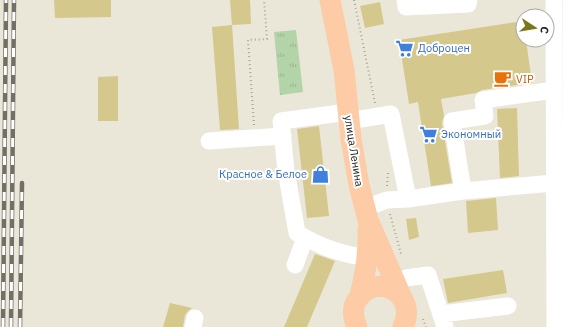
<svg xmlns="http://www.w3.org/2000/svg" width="563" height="327" viewBox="0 0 563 327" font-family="'IBM Plex Sans',sans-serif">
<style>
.park{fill:url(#park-tufts)}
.building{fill:#d4c88c}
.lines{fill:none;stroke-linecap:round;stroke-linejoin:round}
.path{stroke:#a5a397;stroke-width:2;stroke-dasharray:1 3;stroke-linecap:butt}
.minor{stroke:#fff;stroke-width:17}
.major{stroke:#fdcba6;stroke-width:21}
.rail-casing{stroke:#716f66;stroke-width:4.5}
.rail{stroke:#fff;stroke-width:3;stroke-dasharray:9;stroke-linecap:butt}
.labels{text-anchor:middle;stroke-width:4;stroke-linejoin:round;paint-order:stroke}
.shop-label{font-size:11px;fill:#366cbe;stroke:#fff;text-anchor:start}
.food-label{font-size:11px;fill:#c56008;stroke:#fff;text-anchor:start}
.street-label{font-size:11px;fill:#282721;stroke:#fff}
</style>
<defs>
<pattern id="park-tufts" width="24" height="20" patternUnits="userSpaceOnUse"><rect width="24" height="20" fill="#b3d3a8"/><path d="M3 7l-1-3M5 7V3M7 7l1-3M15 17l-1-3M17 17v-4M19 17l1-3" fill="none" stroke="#9ab590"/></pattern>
</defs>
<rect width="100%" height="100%" fill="#eae7d8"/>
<!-- park -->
<path class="park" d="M296,30L303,92L280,95L274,32Z"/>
<!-- building -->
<path class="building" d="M54,0H111V17L55,18Z
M230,0H250L251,24L232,25Z
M380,2L384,24L365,28L360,6Z
M523,21V40H526L532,83L482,90L476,93L441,99L444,116L442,123L452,183L431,186L418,102L409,104L399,40Z
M232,25L239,129L220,130L212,27Z
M118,76V121H98V77Z
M517,108L519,176L500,178L497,109Z
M319,126L329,216L307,218L297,129Z
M496,198L498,230L468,233L466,201Z
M416,218L419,237L409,240L406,219Z
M315,254L335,261L307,327H284Z
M503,270L507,293L448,303L443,279Z
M170,303L192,308L188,311L185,315L183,327H163Z"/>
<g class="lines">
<!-- path -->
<path class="path" d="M354,0L375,103
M254,125L248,40L267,39L264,0
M387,186L388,172
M390,214L401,254
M423,319L426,327"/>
<!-- minor -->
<path class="minor" d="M405,0L406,7L468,4L469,0
M554,0L555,327
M349,121L391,114L408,199L387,200L365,208
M209,141L283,136
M286,171L281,121L348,112
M288,182L297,233C321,247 340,254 368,258
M463,191L554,183
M408,199L463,191L452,121L485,116L483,100L554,90
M295,265L305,238
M396,285L406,278L428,275L445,327
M441,314L508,306
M193,327L195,318"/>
<!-- major -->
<path class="major" d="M330,0L344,70L351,139L359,185L368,220L401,296
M360,295C366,272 369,252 368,229
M357,327C353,318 351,309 357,300C376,270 419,294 403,327"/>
<defs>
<path id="rail" d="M3,327L6,0
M11,327L14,0
M20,327L22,183"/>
</defs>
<!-- rail casing -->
<use href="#rail" class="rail-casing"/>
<!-- rail -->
<use href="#rail" class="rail"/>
</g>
<!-- icons -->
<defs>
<symbol id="supermarket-bare" viewBox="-9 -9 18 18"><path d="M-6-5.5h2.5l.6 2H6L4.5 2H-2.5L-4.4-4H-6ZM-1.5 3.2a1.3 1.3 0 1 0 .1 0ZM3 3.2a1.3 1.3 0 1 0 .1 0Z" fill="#3f7fe0" stroke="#fff" stroke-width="2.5" paint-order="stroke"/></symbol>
<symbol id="cafe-bare" viewBox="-9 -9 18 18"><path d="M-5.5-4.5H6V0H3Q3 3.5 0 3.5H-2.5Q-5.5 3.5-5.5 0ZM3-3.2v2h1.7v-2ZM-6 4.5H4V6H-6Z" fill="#e8710a" stroke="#fff" stroke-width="2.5" paint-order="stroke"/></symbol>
<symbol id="shop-bare" viewBox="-9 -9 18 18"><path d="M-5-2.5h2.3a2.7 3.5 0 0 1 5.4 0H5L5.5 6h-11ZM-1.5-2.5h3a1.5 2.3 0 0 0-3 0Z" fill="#3f7fe0" stroke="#fff" stroke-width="2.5" paint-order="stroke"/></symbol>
</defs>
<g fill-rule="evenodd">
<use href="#supermarket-bare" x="392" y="36" width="25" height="25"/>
<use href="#cafe-bare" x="490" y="66" width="25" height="25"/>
<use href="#supermarket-bare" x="416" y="122" width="25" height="25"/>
<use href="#shop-bare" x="308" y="162" width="25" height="25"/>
</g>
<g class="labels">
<!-- shop labels -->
<g class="shop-label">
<text x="418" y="52">Доброцен</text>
<text x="441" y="138">Экономный</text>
<text x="307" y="178" text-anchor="end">Красное &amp; Белое</text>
</g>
<!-- food labels -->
<g class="food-label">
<text x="516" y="83">VIP</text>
</g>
<!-- street labels -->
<g class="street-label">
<text transform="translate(354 151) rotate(81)" y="4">улица Ленина</text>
</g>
</g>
<!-- north arrow -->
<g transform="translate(535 28) rotate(102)"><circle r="19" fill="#ffffff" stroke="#a9a9a6"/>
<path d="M0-3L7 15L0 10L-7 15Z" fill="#7c761a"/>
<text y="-6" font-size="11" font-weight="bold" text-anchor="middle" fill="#282721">С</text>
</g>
</svg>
